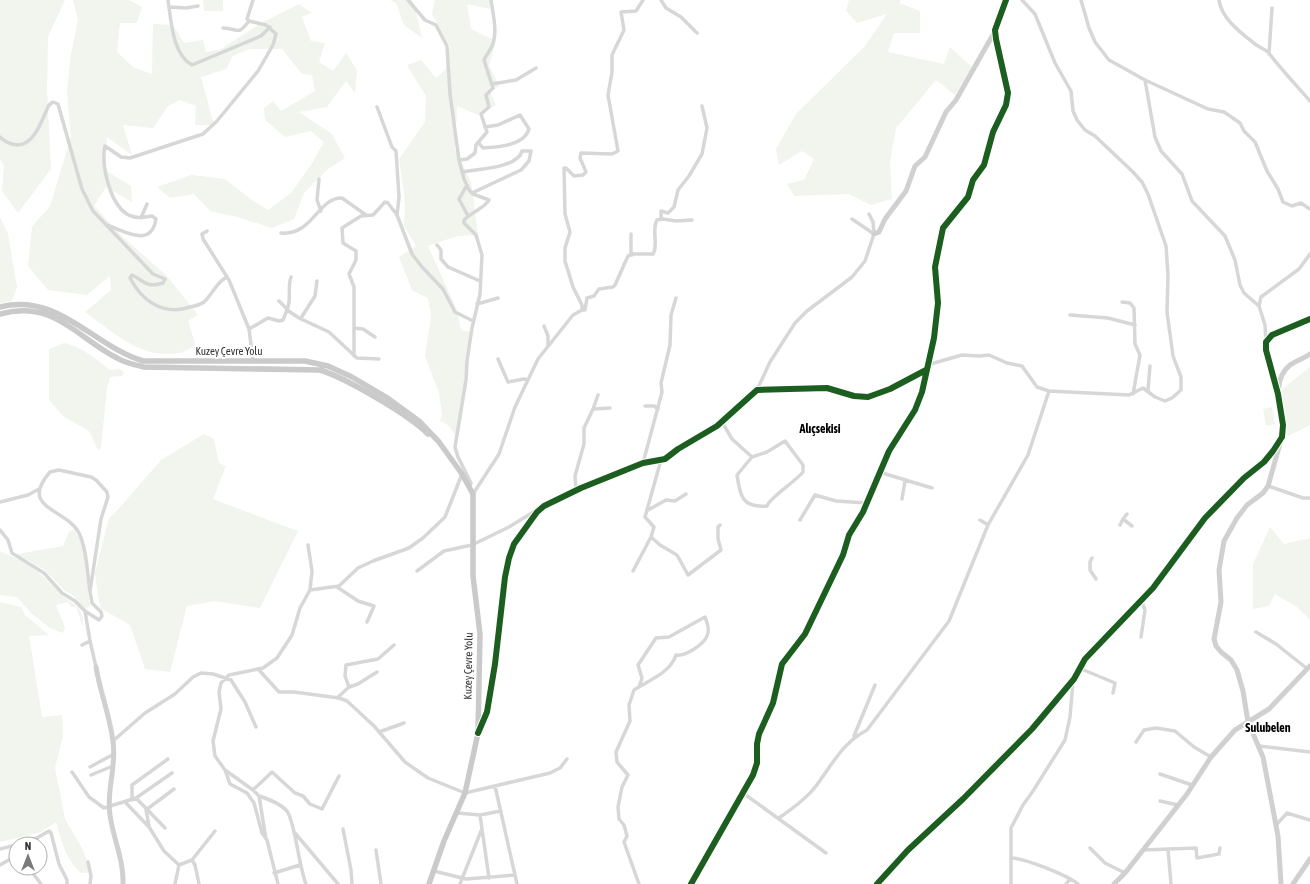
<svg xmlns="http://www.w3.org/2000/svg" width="1310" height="884" viewBox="0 0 1310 884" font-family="'Asap Condensed',sans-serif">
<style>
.green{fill:#f1f5ed}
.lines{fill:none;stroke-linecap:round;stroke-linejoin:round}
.street{stroke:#d7d7d7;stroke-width:3.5}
.secondary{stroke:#d0d0d0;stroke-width:5}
.primary{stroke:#cacaca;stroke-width:5.5}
.cycleway-casing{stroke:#fff;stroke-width:8}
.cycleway{stroke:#1b5e20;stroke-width:6}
.labels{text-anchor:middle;stroke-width:4;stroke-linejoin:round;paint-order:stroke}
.street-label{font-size:11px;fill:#333;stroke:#fff}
.neighbourhood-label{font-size:12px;font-weight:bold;fill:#000;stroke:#fff}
</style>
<rect width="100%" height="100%" fill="#fff"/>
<!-- green -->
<path class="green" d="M0,0H65L48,37L47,89L51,169L18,213L2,191L4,166L0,159Z
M73,0H129L142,7L137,23H120L117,52L133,67L152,74L153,24L173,25L184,43L203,40L206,52L221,49L261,23L299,4L312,13L302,17L311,41L325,43L319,62L333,71L346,53L357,70L355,93L346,81L327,107L299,112L332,134L345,158L328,169L304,193L294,219L272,228L237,217L210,211L194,194L170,198L157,187L191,175L225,179L252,200L268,210L291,193L311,165L324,142L311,131L285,137L265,120L264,108L273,101L281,111L315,91L312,75L302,74L282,49H249L233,56L226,69L201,77L214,125H195L196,106L180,100L168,106L153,128L123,125L132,155L107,137L103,169L131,186L132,202L106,187L94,206L122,236L166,275L198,315L188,321L196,346C190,348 184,352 179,353C141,360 113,332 85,312L111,290L110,276L87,295L48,290L28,266L32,227L50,206L71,137L67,91L71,54L78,20Z
M203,0H223V11H204Z
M390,0H411L414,4L422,38L404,25L396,3Z
M435,0H491L490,9L467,4L471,29L496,41L489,65L499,86L490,92L496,105L478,115L457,106L455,149L471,182L478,235L457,236L428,246L457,310L461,330L470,332L465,364L463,412L456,439C454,431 448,423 440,421L442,415L439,393L425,356L431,317L428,298L412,290L399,257L416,246L404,226L405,202L399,159L425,122L426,96L407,65L421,60L436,78L446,69L450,47L432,14Z
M849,0H901L899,3L920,11V33H894L888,52L944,64L950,47L972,67L955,95L936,80L896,128L890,161L892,199L871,205L849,194L794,196L787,184L804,180L814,159L802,151L779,165L776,149L796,114L865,46L887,14L857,23L846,11Z
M0,217L8,234L17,287L12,301L0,304Z
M64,343C81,346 96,359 110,370L120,369L124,372L122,376L110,377L107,388L101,448L98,450L89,431L63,416L49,400V349Z
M1310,367V425L1288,436L1285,431L1282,389Z
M1272,407L1275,424L1266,426L1263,409Z
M204,434L214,439L219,463L226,466L213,499L298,531L260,608L215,601L187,606L170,672L145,669L130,625L100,608L95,573L109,518L115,513L161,460Z
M1270,527L1284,544L1310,538V620L1297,607L1275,594L1269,606L1253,609V564Z
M73,530C86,538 87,591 90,606L84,609L73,595L64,590L45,570L17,554L63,546L69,532Z
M0,552C16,557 33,566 45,578C50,583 55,589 60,594C72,604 85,606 83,627L76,607H71L68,602L56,605L65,627L63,633L50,628L31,613L17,597L0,595Z
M0,602L21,607L25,615L49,635L29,636L42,717L62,715L63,735L55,768L65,819L82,848L91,872L81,873C65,859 62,842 56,822L41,832L0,842Z"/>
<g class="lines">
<!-- street -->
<path class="street" d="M168,0C171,19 172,54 192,65L261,36L270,27
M408,0L425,20L436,25L447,46L450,94L459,160L464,179L469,190L473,194L489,200C485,208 471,212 464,220V223L476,235L482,255L480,294L472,328L467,361L466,380L455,447L458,457L471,483L470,487
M661,0L666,8L681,17L697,33
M1081,0L1089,28L1095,42L1109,60L1145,80L1208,109L1224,112L1240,123L1244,131L1255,142L1267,171L1278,189L1283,202L1292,206L1301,203L1310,209
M1219,0C1221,18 1241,33 1255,44C1259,47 1264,49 1268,52C1281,69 1296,85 1310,101
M169,7L186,8L198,6
M223,28C240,29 237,36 249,21
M1269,54L1272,8
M1145,80L1155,137L1161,151L1182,174L1192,201L1225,236L1235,260L1240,285L1244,293L1259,306
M492,84L516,80L536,68
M377,107L392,147L396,151L399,197L397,215
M0,137C5,142 9,144 17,145C35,145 42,119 49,105L53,102L58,104L82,189L93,211L153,274L165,279L163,283C146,288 146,282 132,275L130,278C142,301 163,316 190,307C195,306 200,305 204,302C212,295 218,280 227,277
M478,142L483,148C497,147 524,146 529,129L520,115L498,125L485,127
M459,160L467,159L475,153L476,145L487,132L481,114L489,107L486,95L493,88L484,60C486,55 490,51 492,46C498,32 493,15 491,0
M462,172C477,169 518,168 522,151H531L529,161L521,170L472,193
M319,179L317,200L321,211
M467,185L459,199L468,216
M869,214L873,222L874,234
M141,218L147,204
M661,219V211L668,213L674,207L678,190L689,176L702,154L707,128L702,106
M106,225C122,229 151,250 156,219L152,216C144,217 139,219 131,216C110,208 101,165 105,146L121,157L130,158L203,134L217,121L258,71L273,45L276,34L266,25L249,21L247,19L253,0
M207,231L202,234L203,239L229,280L249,329L253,361
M281,233C313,236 318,197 342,198L366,215
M631,234V253L633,254
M437,245L441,250V259L448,267L480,281
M279,301L287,309
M1122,302L1130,303L1134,308L1135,344L1140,355L1133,394
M477,304L498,298
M287,310C292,299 287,288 291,277
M582,310H585L587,298L594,296L599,289L613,287L615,285L628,256L634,254H653C659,244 651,231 657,220L663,219L676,221L692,220
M1070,315L1108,318L1135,325
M301,318L315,296L317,281
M544,326L548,336V345
M354,328L363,329L375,337
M249,329L268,318L279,321L283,320L287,310L299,318L329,332L357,358L379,359
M1266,342L1265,325L1259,306L1261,297L1299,269L1310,254
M354,356V287L349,274L356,260V251L343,243L342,228L361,216L373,215L385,202L388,203L397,215L412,254L422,267L443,289L455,312L473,321
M498,359L508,382L524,379L528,380
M927,365L962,355L979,356L989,355L1007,363L1022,366L1037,387L1049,391L1129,395L1143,388L1155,397L1165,401L1172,398L1181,390V377L1173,356L1167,312L1168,275L1166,246L1148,194L1142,182L1133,172L1095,136L1085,130L1077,120L1073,111L1071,91L1055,63L1035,14L1022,0
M757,390L770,362L795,323L807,311L852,277L865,261L874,234L852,219
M1148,390L1150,366
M1278,391L1266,350V342L1272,335L1310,319
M645,406H654L658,409
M593,409L598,395
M722,422L732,439L752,457
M785,441L803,465V472C795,482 769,498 767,506C742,508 740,496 737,475L752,457L767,452Z
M661,460L645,517L654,527L651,537L660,545L677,555L688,575L721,550L718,539V527L720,525
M643,463L662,392L661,383L670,345L671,315L676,298
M879,472L932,488
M1268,486L1303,498H1310
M576,490L575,476L584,444V428L593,409L610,408
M473,494L499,454L515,407L538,359L573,315L582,310V305L573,287L565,261V248L570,232L565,214L564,168H566L574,176L583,175L586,172L580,158L581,153L612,154L618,151L608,95L612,72V55L624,30L621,12L636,11L643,0
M902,499L905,481
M0,502L28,495L39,489
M648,510L666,500L675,501L686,494
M1123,519L1127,514
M800,520L815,495L836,501L867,503
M980,520L988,525
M1120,525L1123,519L1132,526
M0,530L8,540L12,553L44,573L62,593L75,601L85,611
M308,545L312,571L310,590
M1092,558L1090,562V570L1096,579
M417,571L444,551L472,545L509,527L540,508
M633,571L651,537
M337,587L358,601L374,606L367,622
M90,591C87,573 87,550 79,533C66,508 18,509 50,472L59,470L91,477L96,480L107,492L108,497L101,519L90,591L92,603L101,612L102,616L99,620L85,611L90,641L96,667
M1141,600L1145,610L1141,637
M1256,632L1276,644L1305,667
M82,645L90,641
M1079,668L1115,683L1113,693
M259,670L279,692H294L339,698L347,701L374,726L405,762L428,778L465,793L550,773L560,768L567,759
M349,687L358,684L377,672
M639,687L642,678L638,665L656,638L669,637L705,617C707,623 710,629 707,636C704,644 685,657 676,655C671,672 648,681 634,690L629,705L630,721L616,752L617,762L628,775L622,787L618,807L619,819L624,825L627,836L624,842L639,884
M337,698L349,687L345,676L346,665L378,659L394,645
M479,729L487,712L495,664L505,577L509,558L514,544L537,512L544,506L581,488L643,463L665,459L678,449L717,426L757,390L827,388L854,396L868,397L890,389L926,370
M379,732L404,723
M854,736L875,685
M113,741L145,713L175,694L193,677L201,673L213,674L231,680L245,702L256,727
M1136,742L1144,730L1156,728L1175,731L1194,747L1211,757
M1259,746L1310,752
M90,767L114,754
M225,770L253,790L259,796L266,839
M72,772L89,797L104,808L136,798L172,773
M1160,774L1192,785
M91,775L113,766
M495,786L517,884
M253,790L272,772L295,793L303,796L310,804L322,809L339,776
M743,793L826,853
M259,796C268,799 280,803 287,811C295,822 299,867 306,884
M136,798L165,828
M132,800V785L168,759
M1160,801L1178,805
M126,803L149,827L164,851L179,865L175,884
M457,813L480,815L501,811
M480,815L489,878
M779,818C792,809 806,799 816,786C832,765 842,743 867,730L949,621L988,525L1028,455L1049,391
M1277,824L1287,813L1310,820
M149,826L146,810L174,789
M343,829L351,870L352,884
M295,833L338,884
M18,844L37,838L49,831L51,833L59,864L67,880V884
M1090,848L1105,863L1125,873
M0,849L16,845
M1168,849L1171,884
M376,850L381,884
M1143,850L1196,848L1197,858L1219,854L1220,848
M1011,858C1024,858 1067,875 1078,884
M192,860L195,865L199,884
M88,862L91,876L90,884
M0,865L16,856
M179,865L192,860L215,831
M29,868L41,884
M434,871L466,879L515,875
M274,873L300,865
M278,884L267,840L262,833L254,803L247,793L230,784L225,770L215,756L213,741L221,709L219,692L221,683L229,675L263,668L277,658L292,635L300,608L310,590L339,586L358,568L373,561L409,548L423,538L445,517L462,474
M460,884L481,831
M691,884L753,775L757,763V744L759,734L773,703L782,664L805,634L843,555L849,535L863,512L889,451L915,410L922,392L926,370
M1011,884V828L1023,805L1033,791L1065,740L1070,717L1073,681
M1066,884L1070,879"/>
<!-- secondary -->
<path class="secondary" d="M874,234L879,232L885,219L906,191L915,166L925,157L946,112L956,100L995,31
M926,370L934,338L938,303L935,267L943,228L968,197L973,180L984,165L993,132L1006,105L1008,93L996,39L995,30L1006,0
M96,667C100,692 110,716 113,742C117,766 106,790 110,815C113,838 124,860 123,884
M877,884L908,850L963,799L1032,729L1074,679L1085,659L1153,588L1205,518L1244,478L1264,462L1282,437L1283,432C1282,411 1270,381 1290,365C1296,361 1304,358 1310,354
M1114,884L1125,873L1187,794L1211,757L1235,730L1269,709L1310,666
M1281,884L1278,836L1263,757L1248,722L1243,691L1237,670L1231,660L1221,652L1216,646L1214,639L1221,602L1219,570L1224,541L1237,518L1247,505L1263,493L1268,486L1281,440
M1293,884L1310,859"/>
<!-- primary -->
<path class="primary" d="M0,307C58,292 93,346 143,361H305L328,366L352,377L386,397L419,421L439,442L462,474L473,494V576L480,634L478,733L465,793L444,841L429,884
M0,314C53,299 76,337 117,358C125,363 135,365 144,367L320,370C346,378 409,415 428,434"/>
<defs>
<path id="cycleway" d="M478,733L487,712L495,664L505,577L509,558L514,544L537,512L544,506L581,488L643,463L665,459L678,449L717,426L757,390L827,388L854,396L868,397L890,389L926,370
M691,884L753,775L757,763V744L759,734L773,703L782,664L805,634L843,555L849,535L863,512L889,451L915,410L922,392L934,338L938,303L935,267L943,228L968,197L973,180L984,165L993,132L1006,105L1008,93L996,39L995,30L1006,0
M877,884L908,850L963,799L1032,729L1074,679L1085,659L1153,588L1205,518L1244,478L1264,462L1273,451L1282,437L1283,425L1278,394L1266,350V342L1272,335L1310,319"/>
</defs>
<!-- cycleway casing -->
<use href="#cycleway" class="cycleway-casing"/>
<!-- cycleway -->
<use href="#cycleway" class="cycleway"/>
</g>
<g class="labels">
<!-- street labels -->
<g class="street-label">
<text x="229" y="355">Kuzey Çevre Yolu</text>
<text transform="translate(468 666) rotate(-89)" y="4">Kuzey Çevre Yolu</text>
</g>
<!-- neighbourhood labels -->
<g class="neighbourhood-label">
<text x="820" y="433">Alıçsekisi</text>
<text x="1268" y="732">Sulubelen</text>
</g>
</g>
<!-- north arrow -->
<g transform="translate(28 856)"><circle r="19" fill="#ffffff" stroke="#adadad"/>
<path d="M0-3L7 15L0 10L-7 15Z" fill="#7a7a7a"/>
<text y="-6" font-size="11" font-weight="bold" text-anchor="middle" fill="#333333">N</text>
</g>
</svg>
